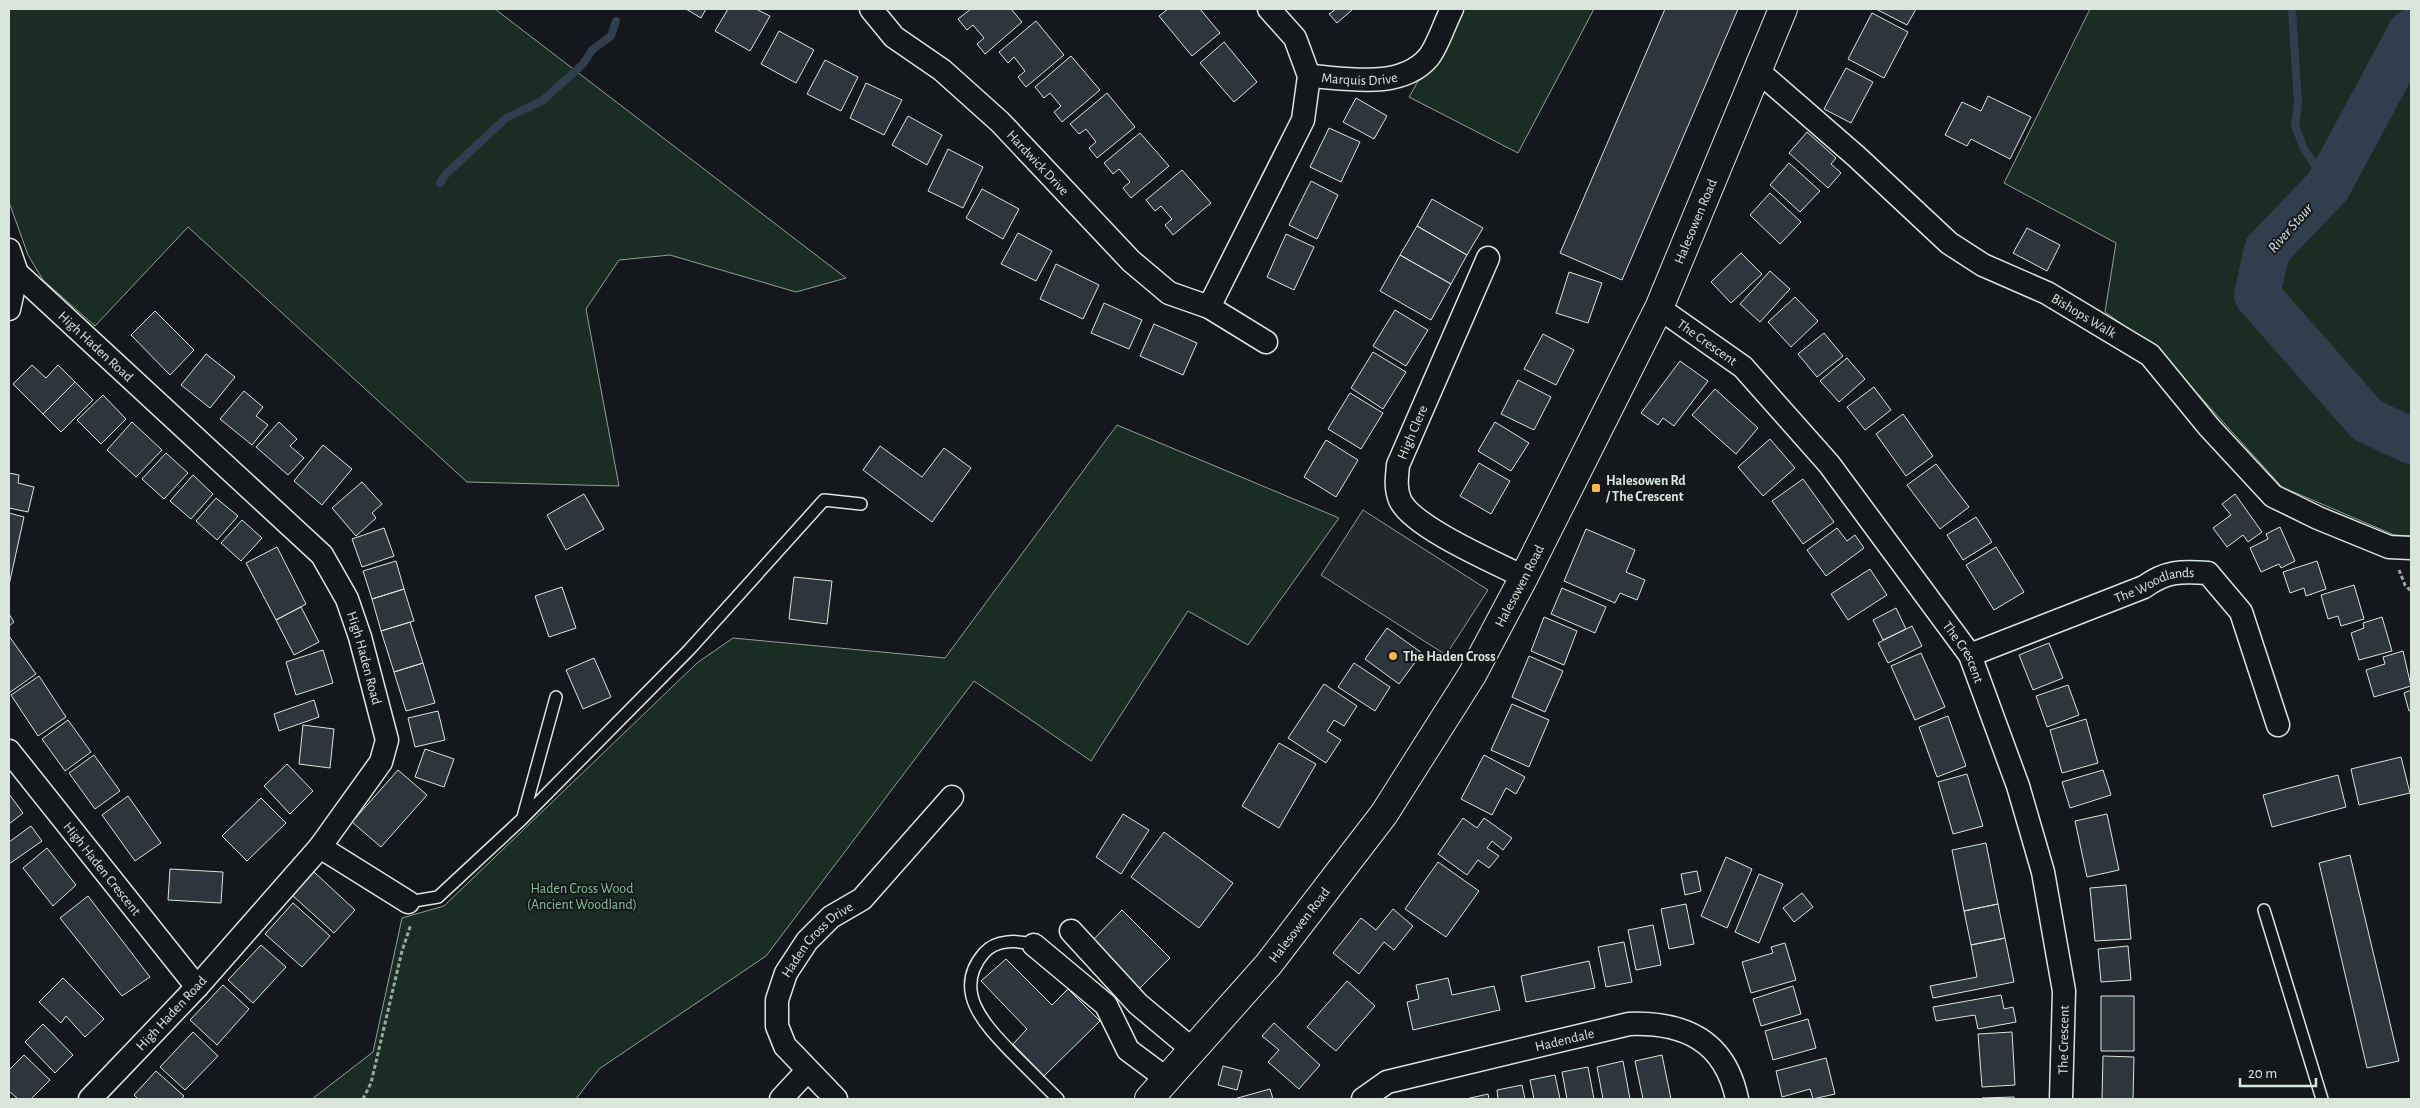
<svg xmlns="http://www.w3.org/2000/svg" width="2420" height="1108" viewBox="0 0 2420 1108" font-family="'Alegreya Sans',sans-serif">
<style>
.green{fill:#1a2d24;stroke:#939e99}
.parking{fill:#24282b;stroke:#939e99}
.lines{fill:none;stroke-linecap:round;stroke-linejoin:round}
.stream{stroke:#2f3f4d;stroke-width:8}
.river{stroke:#2f3f4d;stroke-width:46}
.building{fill:#2c363c;stroke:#d8e6dc}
.lane-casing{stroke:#d8e6dc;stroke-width:14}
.street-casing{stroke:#d8e6dc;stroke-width:25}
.primary-casing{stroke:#d8e6dc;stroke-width:30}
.path{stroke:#9da8a2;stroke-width:3;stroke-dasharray:4 2.5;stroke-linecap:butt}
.lane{stroke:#14181c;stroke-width:11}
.street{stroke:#14181c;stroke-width:22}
.primary{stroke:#14181c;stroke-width:28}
.poi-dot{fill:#ffb74d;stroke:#14181c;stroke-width:2}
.labels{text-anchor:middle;stroke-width:4;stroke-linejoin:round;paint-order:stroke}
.street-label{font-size:14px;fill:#d8e6dc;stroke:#14181c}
.poi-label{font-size:14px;font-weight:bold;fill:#d8e6dc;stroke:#14181c;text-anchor:start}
.park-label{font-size:14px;fill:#8ac095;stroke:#14181c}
.water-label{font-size:15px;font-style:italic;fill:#d8e6dc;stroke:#14181c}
</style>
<rect width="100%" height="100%" fill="#14181c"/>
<!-- green -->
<path class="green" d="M9,9H495L846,278L796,292L670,255L619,260L586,309L619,486L467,482L188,227L95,326L43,280L28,255L9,202Z
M1459,9H1594L1518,153L1409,97Z
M2090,9H2411V536L2394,535L2282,487L2158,350L2105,312L2116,243L2004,183Z
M1117,425L1339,518L1248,645L1188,611L1091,761L974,681L766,956L599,1069L576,1099H312L373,1052L402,918L444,906L697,663L733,638L945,658Z"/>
<!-- parking -->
<path class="parking" d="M1363,510L1488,590L1446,655L1321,575Z"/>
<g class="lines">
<!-- stream -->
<path class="stream" d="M2292,9L2298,104L2295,125L2303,147L2328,186
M440,183L446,174L506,118L542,101L583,64L592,50L611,36L616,21"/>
<!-- river -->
<path class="river" d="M2411,32L2328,186L2267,250L2257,295L2367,420L2411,441"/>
</g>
<!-- building -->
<path class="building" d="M686,9H706L701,18Z
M728,9H756L770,16L750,51L715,31Z
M971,9H1011L1022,22L985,54L977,44L984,38L973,25L967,30L958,19Z
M1168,9H1200L1220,33L1192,56L1159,16Z
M1336,9H1353L1337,23L1329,14Z
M1665,9H1738L1622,280L1560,253Z
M1876,9H1916L1907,25Z
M1872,13L1908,32L1884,78L1848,59Z
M1036,21L1064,55L1026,87L1018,77L1025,71L1014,57L1008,63L999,52Z
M779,31L814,50L796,83L761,64Z
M1224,42L1257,82L1234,102L1200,63Z
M1071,56L1100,90L1062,122L1054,112L1061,106L1050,93L1044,98L1035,87Z
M825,60L858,77L841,111L807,94Z
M1846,68L1873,82L1851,123L1824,109Z
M866,83L902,100L884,135L850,118Z
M1107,93L1135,127L1097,158L1089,148L1096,142L1086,129L1079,134L1070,124Z
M1988,96L2031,117L2010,159L1971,139L1967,146L1945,135L1962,102L1981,111Z
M1356,98L1387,116L1374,139L1343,122Z
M908,116L942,135L927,165L892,145Z
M1329,128L1360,142L1341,182L1310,167Z
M1807,132L1836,158L1831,164L1841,173L1828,188L1789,153Z
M1140,133L1169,166L1131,198L1123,188L1130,182L1119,169L1113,174L1104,163Z
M948,149L983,167L963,208L928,191Z
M1789,163L1820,191L1800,212L1770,185Z
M1182,170L1211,203L1173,235L1165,225L1172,219L1161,206L1155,211L1146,200Z
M1311,181L1338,195L1317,239L1289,225Z
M982,189L1019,209L1003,239L966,218Z
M1770,193L1801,222L1780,244L1750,215Z
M1432,199L1483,228L1467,255L1417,226Z
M1417,226L1467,255L1451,284L1400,255Z
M2027,228L2060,245L2047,271L2013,253Z
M1018,233L1052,251L1036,281L1001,264Z
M1286,234L1314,247L1294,290L1267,277Z
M1741,253L1762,274L1731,303L1711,282Z
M1400,255L1451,284L1431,320L1380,291Z
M1056,264L1099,285L1083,319L1040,299Z
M1770,271L1790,289L1760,322L1740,304Z
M1569,272L1602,283L1588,323L1556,313Z
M1795,297L1818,321L1791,347L1768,322Z
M1104,303L1142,320L1129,349L1091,333Z
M1395,310L1428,330L1406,366L1373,346Z
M155,311L194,350L170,375L131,335Z
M1154,324L1197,343L1183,375L1140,356Z
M1824,333L1843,356L1817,377L1798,354Z
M1543,334L1574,350L1556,385L1524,369Z
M1373,352L1406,372L1383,409L1351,388Z
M206,354L235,377L210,408L181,385Z
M1847,358L1865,379L1839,402L1820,381Z
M1680,361L1708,381L1674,426L1663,418L1658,425L1641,413Z
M32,365L46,378L58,365L75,382L43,414L13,384Z
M1518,380L1551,397L1534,430L1501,414Z
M75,382L93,400L61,432L43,414Z
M1874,387L1891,410L1865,430L1847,407Z
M1715,389L1758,428L1736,454L1692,415Z
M244,391L263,407L256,416L268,425L252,445L220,419Z
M1350,393L1383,413L1361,449L1328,429Z
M103,395L126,419L101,444L77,420Z
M1903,414L1933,456L1906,476L1876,434Z
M132,422L162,450L136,477L107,450Z
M279,422L297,439L290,446L304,458L288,475L256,447Z
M1495,422L1529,443L1511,471L1478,451Z
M1770,439L1795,468L1763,496L1738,467Z
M1326,440L1358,460L1336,497L1304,477Z
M323,445L352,469L322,505L294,481Z
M880,446L922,477L944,448L971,468L932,522L863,470Z
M166,453L188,473L164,499L142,479Z
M1479,463L1510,481L1491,514L1460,496Z
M1936,464L1969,507L1940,529L1907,485Z
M9,473L19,475L18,483L34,487L28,512L9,508Z
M193,475L213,494L191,519L170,501Z
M1803,479L1834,522L1803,544L1772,501Z
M362,482L382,504L372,513L376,518L356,536L332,508Z
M584,494L604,529L566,550L547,515Z
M2235,494L2262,532L2248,542L2243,535L2227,547L2213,528L2231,515L2222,504Z
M216,498L238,516L217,540L196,521Z
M9,513L24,517L9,585Z
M1976,517L1992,542L1963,560L1947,535Z
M242,520L262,538L241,561L221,543Z
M2280,527L2295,561L2281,568L2279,564L2261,572L2250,548L2268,539L2266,534Z
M384,528L394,556L362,567L352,539Z
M1837,528L1847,541L1855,535L1864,548L1826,576L1807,550Z
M1586,529L1635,550L1626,572L1645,580L1637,600L1620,593L1615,603L1564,581Z
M277,547L306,604L276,620L246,563Z
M1996,547L2024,592L1994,610L1966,565Z
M396,561L404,589L372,599L363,571Z
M2317,561L2326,589L2306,596L2304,588L2290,593L2283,572Z
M1870,569L1887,595L1848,620L1831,594Z
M794,577L832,581L827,624L789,619Z
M2354,585L2364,619L2341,626L2338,616L2328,619L2321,595Z
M562,587L576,628L549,637L535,596Z
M1562,588L1606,607L1595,633L1551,614Z
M404,589L414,621L381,631L372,599Z
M301,607L319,642L294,655L276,620Z
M1896,608L1906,629L1883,640L1873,620Z
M9,614L14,622L9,626Z
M1544,617L1577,631L1564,665L1531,651Z
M2382,617L2392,651L2359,660L2351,633L2364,628L2363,623Z
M410,622L423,663L394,672L381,631Z
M1912,626L1922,646L1888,663L1878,643Z
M1387,628L1422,653L1399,684L1365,659Z
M9,636L36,674L9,693Z
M2049,643L2063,678L2033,690L2019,655Z
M323,650L333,683L296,695L286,662Z
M2403,651L2411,686L2374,697L2366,670L2385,664L2383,657Z
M1921,653L1945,707L1915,720L1891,666Z
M1529,656L1563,671L1545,712L1512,697Z
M594,658L611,697L583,709L566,670Z
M423,663L435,703L406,711L394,672Z
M1354,663L1390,687L1375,711L1338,687Z
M39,676L66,717L38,736L11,695Z
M1324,684L1357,706L1344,726L1334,720L1327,731L1341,740L1326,763L1288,738Z
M2068,685L2079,715L2047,727L2036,696Z
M2411,690V710L2409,711L2404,693Z
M314,700L319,717L279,731L274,714Z
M1512,704L1549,720L1529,767L1491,750Z
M438,711L445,740L415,747L408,718Z
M1948,716L1966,766L1937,777L1919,727Z
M2086,719L2098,763L2062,773L2050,730Z
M68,720L91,752L65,771L42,739Z
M303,725L334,729L330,768L299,764Z
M1279,743L1316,764L1279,828L1242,806Z
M425,749L454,759L444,787L415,777Z
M94,755L120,791L95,809L69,773Z
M1484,755L1525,777L1516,794L1506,788L1492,815L1461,799Z
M2401,757L2410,793L2359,805L2351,769Z
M287,764L313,791L290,814L264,786Z
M398,770L427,795L381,847L352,822Z
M2103,770L2111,795L2070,808L2062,782Z
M1967,774L1983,826L1953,834L1938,782Z
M2338,775L2346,807L2272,827L2263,795Z
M9,794L23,813L9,824Z
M128,796L161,843L135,861L102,815Z
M261,798L286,823L247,861L222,836Z
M1123,814L1149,830L1121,874L1096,857Z
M2107,814L2119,870L2087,877L2075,821Z
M1463,818L1477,828L1484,818L1512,838L1503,850L1492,841L1487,848L1499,856L1489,868L1478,860L1467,875L1438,854Z
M31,826L42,841L9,864V842Z
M1164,832L1233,883L1199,928L1131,877Z
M1986,843L1998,904L1964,911L1952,850Z
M47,848L76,885L53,906L23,868Z
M2350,855L2399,1061L2367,1068L2319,863Z
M1726,857L1752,869L1727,928L1701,916Z
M1438,862L1479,891L1446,937L1405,909Z
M170,869L223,872L221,903L168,900Z
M1697,871L1701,891L1685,895L1681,874Z
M314,872L355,910L334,933L292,895Z
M1759,874L1783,884L1759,943L1735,932Z
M2126,885L2131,939L2095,941L2090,888Z
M1802,893L1813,907L1794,922L1783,908Z
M88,896L150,977L122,996L60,918Z
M293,903L330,936L302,967L265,934Z
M1686,904L1694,944L1669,949L1661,909Z
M1998,904L2005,938L1971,945L1964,911Z
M1393,909L1413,926L1394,950L1384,942L1359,974L1333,953L1361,918L1376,930Z
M1122,910L1170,958L1137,991L1090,943Z
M1653,925L1661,965L1636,970L1628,930Z
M2005,938L2014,982L1933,998L1930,986L1977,977L1971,945Z
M1624,942L1632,982L1606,987L1598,947Z
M1785,943L1796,980L1751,993L1742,962L1773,953L1771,947Z
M261,945L286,967L253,1003L228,980Z
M2128,946L2131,980L2101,982L2098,949Z
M1006,959L1052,1005L1068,989L1100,1021L1044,1076L1013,1044L1027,1029L981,981Z
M1589,961L1595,988L1526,1002L1521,976Z
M63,978L104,1019L85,1037L66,1016L61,1023L39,1002Z
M1448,978L1452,995L1494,986L1500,1010L1413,1030L1407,1002L1419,999L1416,985Z
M1347,981L1375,1006L1336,1051L1307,1027Z
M223,985L249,1009L217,1045L190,1020Z
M1793,986L1801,1014L1761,1026L1753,999Z
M2001,995L2004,1009L2013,1007L2016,1022L1978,1029L1975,1015L1936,1021L1933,1007Z
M2101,996H2134V1051H2101Z
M1808,1019L1816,1048L1773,1060L1765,1031Z
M1274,1023L1320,1065L1299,1089L1268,1062L1279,1050L1262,1036Z
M43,1024L73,1055L55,1073L25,1042Z
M193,1032L218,1056L185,1090L160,1067Z
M2012,1032L2015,1085L1982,1087L1978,1034Z
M24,1055L50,1080L31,1099H18L9,1091V1070Z
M1662,1055L1671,1099H1643L1635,1061Z
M2103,1056L2134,1057L2133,1099H2102Z
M1826,1058L1835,1094L1813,1099L1810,1089L1782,1097L1776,1071Z
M1623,1061L1630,1099H1603L1597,1067Z
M1223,1066L1242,1071L1237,1090L1218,1085Z
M1588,1067L1594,1099H1567L1562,1072Z
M156,1071L184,1096L181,1099H138L134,1095Z
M1555,1075L1560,1099H1534L1530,1080Z
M1522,1085L1525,1099H1498L1497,1090Z
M1270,1089L1273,1099H1234Z
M1488,1094L1489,1099H1466Z
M2014,1097V1099H1982V1098Z"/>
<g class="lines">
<defs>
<path id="lane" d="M523,817L556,697
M408,902L438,897L522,819L689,650L824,500L861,504
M2264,910L2322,1099
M1034,945C1018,940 996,939 984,953C951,991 986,1026 1012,1053C1028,1069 1043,1084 1058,1099"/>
<g id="street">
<path id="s1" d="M871,9L894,37L942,70L1000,122L1131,261L1169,293L1209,307L1303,120L1309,76"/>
<path id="s2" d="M1269,9L1295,38L1309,76C1346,78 1400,90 1428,58C1437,48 1445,22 1452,9"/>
<path id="s3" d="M1757,70L1857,157L1949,243L1983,265L2047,293L2150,355L2209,427L2273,496L2318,518L2389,547L2411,548"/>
<path id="s4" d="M9,250L17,273L322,555L347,599L360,637L387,740L381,762L320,847L197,987L90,1099"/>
<path d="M1488,258L1398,465C1397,477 1395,488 1400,500C1412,527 1496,563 1524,577"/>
<path d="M1209,307L1266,342"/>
<path id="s5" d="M1659,308L1743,367L1829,464L1970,655L2018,786L2043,872L2064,991L2061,1099"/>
<path d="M9,309L17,273"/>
<path id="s6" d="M1970,655L2144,587C2166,571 2181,571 2208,573L2241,612L2278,725"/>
<path id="s7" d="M9,751L197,987"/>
<path d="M320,847L408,902"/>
<path d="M1071,931L1138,1004L1193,1050"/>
<path d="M1034,945L1106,1005L1128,1050L1167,1079"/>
<path d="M781,1099L807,1071"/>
<path id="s8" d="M836,1099L785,1046L777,1026V1000L786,973L807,941L831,917L862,899L952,797"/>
<path id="s9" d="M1363,1099L1387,1082L1629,1024C1685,1022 1725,1041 1737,1099"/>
</g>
<g id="primary">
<path id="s10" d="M1149,1099L1268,965L1384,814L1472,675L1524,577L1659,308L1783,9"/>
</g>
</defs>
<!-- lane casing -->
<use href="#lane" class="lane-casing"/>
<!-- street casing -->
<use href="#street" class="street-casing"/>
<!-- primary casing -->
<use href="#primary" class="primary-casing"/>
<!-- path -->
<path class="path" d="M2399,570L2405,585L2411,591
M363,1099L371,1083L402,951L411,924"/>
<!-- lane -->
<use href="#lane" class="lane"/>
<!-- street -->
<use href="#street" class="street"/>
<!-- primary -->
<use href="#primary" class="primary"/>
</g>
<!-- markers -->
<g class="poi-dot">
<rect x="1591" y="483" width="10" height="10" rx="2.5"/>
<circle cx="1393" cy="656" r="5"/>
</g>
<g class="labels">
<!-- street labels -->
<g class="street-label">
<text dy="5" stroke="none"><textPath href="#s2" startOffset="130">Marquis Drive</textPath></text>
<text dy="5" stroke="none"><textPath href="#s1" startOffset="228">Hardwick Drive</textPath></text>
<text dy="5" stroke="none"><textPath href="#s10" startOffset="1040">Halesowen Road</textPath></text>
<text dy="5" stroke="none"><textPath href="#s3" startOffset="412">Bishops Walk</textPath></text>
<text dy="5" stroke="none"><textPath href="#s5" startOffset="59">The Crescent</textPath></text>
<text dy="5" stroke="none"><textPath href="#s4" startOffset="132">High Haden Road</textPath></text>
<text transform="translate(1412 432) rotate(-67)" y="5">High Clere</text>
<text dy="5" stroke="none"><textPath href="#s10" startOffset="635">Halesowen Road</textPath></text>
<text dy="5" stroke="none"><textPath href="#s6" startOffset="198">The Woodlands</textPath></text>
<text dy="5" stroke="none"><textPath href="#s5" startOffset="464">The Crescent</textPath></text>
<text dy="5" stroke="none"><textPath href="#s4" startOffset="552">High Haden Road</textPath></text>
<text dy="5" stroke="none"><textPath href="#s7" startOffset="150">High Haden Crescent</textPath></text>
<text dy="5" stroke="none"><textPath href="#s10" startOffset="230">Halesowen Road</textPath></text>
<text dy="5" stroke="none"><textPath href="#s8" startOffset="196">Haden Cross Drive</textPath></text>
<text transform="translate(171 1013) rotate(-47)" y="5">High Haden Road</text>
<text dy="5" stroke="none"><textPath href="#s9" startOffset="212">Hadendale</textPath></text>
<text transform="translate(2063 1040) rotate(-89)" y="5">The Crescent</text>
</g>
<!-- poi labels -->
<g class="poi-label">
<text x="1606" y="485">Halesowen Rd<tspan x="1606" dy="16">/ The Crescent</tspan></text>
<text x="1403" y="661">The Haden Cross</text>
</g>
<!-- park labels -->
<g class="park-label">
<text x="582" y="893">Haden Cross Wood<tspan x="582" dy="16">(Ancient Woodland)</tspan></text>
</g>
<!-- water labels -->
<g class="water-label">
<text transform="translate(2290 228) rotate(-49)" y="5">River Stour</text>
</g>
</g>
<!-- border -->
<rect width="2420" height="1108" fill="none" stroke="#d8e6dc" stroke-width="20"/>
<!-- scale -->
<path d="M2240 1078v8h76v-8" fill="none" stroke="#d8e6dc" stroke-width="2.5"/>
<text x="2248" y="1078" font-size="15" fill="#d8e6dc" stroke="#14181c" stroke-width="4" paint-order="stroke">20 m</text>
</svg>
